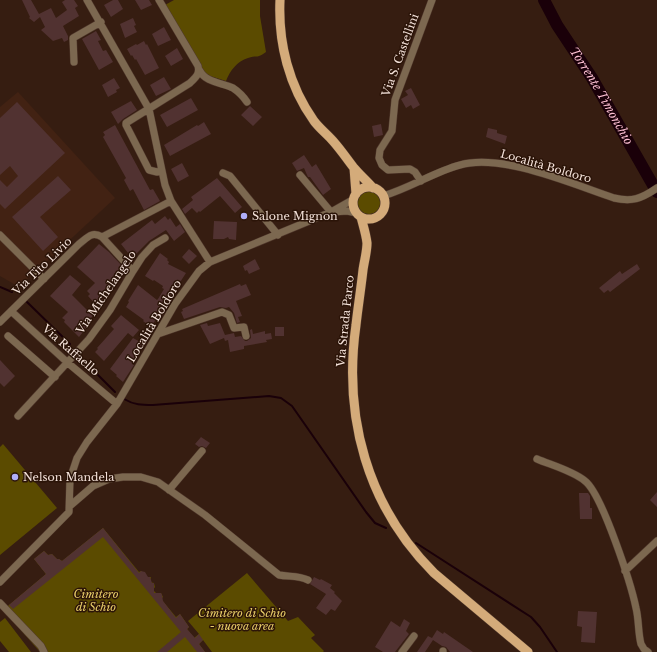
<svg xmlns="http://www.w3.org/2000/svg" width="657" height="652" viewBox="0 0 657 652" font-family="'Libre Baskerville',serif">
<style>
.built{fill:#422213}
.green{fill:#5b4b00}
.lines{fill:none;stroke-linecap:round;stroke-linejoin:round}
.stream{stroke:#1a0009;stroke-width:2}
.river{stroke:#1a0009;stroke-width:12}
.building{fill:#513231}
.minor-casing{stroke:#51392d;stroke-width:8}
.major-casing{stroke:#51392d;stroke-width:10}
.minor{stroke:#7c6850;stroke-width:7}
.major{stroke:#d4ab7a;stroke-width:9}
.poi-dot{fill:#b0aefa;stroke:#2b1408;stroke-width:1.5}
.labels{text-anchor:middle;stroke-width:3;stroke-linejoin:round;paint-order:stroke}
.street-label{font-size:11px;fill:#f4e2da;stroke:#2b1408}
.poi-label{font-size:11px;fill:#f4e2da;stroke:#2b1408;text-anchor:start}
.park-label{font-size:11px;font-style:italic;fill:#e9ce69;stroke:#2b1408}
.water-label{font-size:12px;font-style:italic;fill:#fcbed1;stroke:#2b1408}
</style>
<rect width="100%" height="100%" fill="#361d11"/>
<!-- built -->
<path class="built" d="M18,92L115,198L19,287L0,276V107Z"/>
<!-- green -->
<path class="green" d="M174,0H260V16L266,52C257,59 257,55 248,58C237,61 230,71 226,81L210,76L203,71L165,5Z
M358 203a11 11 0 1 1 22 0a11 11 0 1 1-22 0Z
M3,444L57,508L0,555V447Z
M103,528L139,572L141,571L147,577H151L150,582L154,583L155,587L153,590L157,594L161,593L163,597L161,599L176,617L180,614L189,627L187,629L194,638L199,634L188,621L247,573L288,621L298,617L315,635L311,638L324,651L323,652H212L203,640L199,644L205,652H40L3,610L46,574L34,559L44,551L48,555L52,554L57,559H59L62,561Z
M5,618L31,652H9L0,641V622Z"/>
<g class="lines">
<!-- stream -->
<path class="stream" d="M0,287L12,292
M27,302L70,344
M80,357L115,392
M124,399C134,405 142,405 153,405L269,396L281,398L292,406L366,512L375,523L386,528
M416,543L531,617L540,627L557,652"/>
<!-- river -->
<path class="river" id="s1" d="M544,0L557,25L592,78L657,192"/>
</g>
<!-- building -->
<path class="building" d="M22,0H31L39,14L51,8L56,18L67,10L62,2L65,0H74L78,6L75,8L79,16L63,26L68,36V40L64,42L62,38L53,41L41,30L45,27L40,17L34,22L29,18L30,17Z
M113,0H118L123,9L111,17L104,5Z
M135,0H149L152,5L141,10Z
M133,18L136,25L134,26L137,32L125,38L120,24Z
M164,27L171,40L158,46L152,34Z
M96,31L101,40L98,41L103,51L106,50L113,62L99,70L82,39Z
M144,41L146,45L147,44L159,68L145,75L136,59L135,60L132,55L131,56L127,49L136,44L137,45Z
M177,48L183,59L171,66L165,56Z
M164,77L171,89L156,96L150,85Z
M114,78L120,88L116,90L117,92L108,97L102,85Z
M411,88L420,105L413,109L411,105L406,108L401,99L408,95L405,91Z
M191,98L198,110L167,127L160,115Z
M131,101L137,110L123,119L118,124L111,112Z
M17,102L65,153L5,209L0,204V180L7,187L18,176L10,166L0,175V118Z
M250,106L262,117L253,126L241,115Z
M204,122L211,134L170,156L164,145L197,125L198,126Z
M381,124L383,135L374,137L372,126Z
M115,125L150,190L153,189L160,201L144,210L133,189L130,191L124,180L126,178L103,137L105,135L103,132Z
M488,128L497,130V133L507,136L505,144L486,137Z
M304,155L312,167L316,164L331,189L323,195L310,177H308L307,175L304,168L297,171L292,163Z
M182,163L189,176L178,182L171,169Z
M58,176L71,190L40,217L58,237L43,251L12,217Z
M217,178L242,207L235,213L220,196L200,212L199,211L197,213L192,208L185,214L182,209L193,200L191,197Z
M165,216L168,220L170,218L176,227L180,224L185,232L174,241L166,230L149,241L132,258L121,244L152,220L155,224Z
M214,221L237,222L236,240L229,239L228,237L224,239H213Z
M99,244L109,252L123,267L119,272L120,274L102,292L105,297L97,306L88,296L90,294L87,291L95,283L77,267Z
M189,249L197,256L189,264L182,257Z
M160,253L168,259L167,260L169,262L168,264L186,273L151,327L143,321L144,320L126,307L129,302L128,301L138,285L157,300L158,299L164,289L162,288L163,286L154,280L153,281L145,276Z
M255,259L260,269L249,274L247,270L245,271L243,266Z
M637,264L640,269L610,292L608,290L604,293L599,288L620,271L622,274Z
M70,275L81,284L72,295L93,316L84,325L87,327L79,337L64,322L65,320L62,318L68,312L50,296Z
M240,284L241,286L246,284L251,295L236,301L242,316L238,317L240,322L237,323L234,313L229,307L226,308L220,307L184,319L181,312L183,311L182,309Z
M121,315L139,330L133,337L128,333L104,361L95,352L98,349L97,348L114,329L111,326Z
M207,323L208,326L220,323L225,335L234,333L235,337L241,336L245,341H247L251,338L250,330L252,329L253,334L265,331V334L271,333L272,339L266,340L267,342L244,346V349L230,352L228,340L225,341L224,338L210,344L200,325Z
M275,327H284V336H275Z
M133,338L144,344L140,351L139,350L132,364L134,365L123,382L116,376L117,375L110,369Z
M0,360L15,376L4,387L0,383Z
M201,437L210,443L206,448L202,446L199,447L195,444Z
M657,492V507L650,500Z
M579,493H588L590,496V508H592V519H580Z
M103,528L139,573L141,571L145,572L148,577H150L152,583H154V593H161L162,595L163,601L176,618L180,614L189,627L187,629L195,638L199,634L203,640L199,644L205,652H197L185,637L167,652H157L181,632L103,537L13,609L9,605L46,574L34,559L44,551L48,555L52,554L57,559H59L62,561Z
M314,577L320,580L321,579L332,585L330,588L335,592L334,593L342,601L335,611L331,609L326,615L316,608L326,594L310,584Z
M578,611L597,612L595,643L581,642L582,627L577,626Z
M404,619L410,623L406,631L409,634L395,652H383L375,647L391,621L400,627Z
M437,630L443,634L444,632L473,652H450L446,647L442,646L433,640L425,652H417L428,636L432,638Z"/>
<g class="lines">
<defs>
<path id="minor" d="M87,0L149,109L165,185L171,201L210,262
M159,0L198,66C200,74 196,77 190,83L126,123V125L149,170L157,172L161,171
M74,62L73,38L101,22
M200,71C205,82 223,83 233,88C239,92 243,96 247,102
M223,173L230,176L278,235
M300,175L331,212
M421,181L415,172L410,169L388,170L382,165L379,158L380,150L392,131L395,100L432,0
M383,196C410,188 434,172 460,165C502,153 572,184 614,198C632,202 641,199 657,188
M333,212L347,211L357,213
M0,235L44,279
M102,237L171,201
M11,311L68,363L117,404
M0,322L79,244C88,237 92,231 102,237L133,271
M158,334L222,312L229,315L234,328L244,327L246,336
M8,336L55,377
M18,416L89,339L110,310L133,271L142,257L153,245L165,238
M537,459C551,465 573,471 585,481C602,494 631,584 636,608C639,620 638,633 641,644L644,649L648,652
M169,490L202,451
M71,505L93,486L109,479L123,477H141L158,482L205,515L279,575C289,577 298,575 308,580
M625,571L657,541
M0,582L69,512L70,479L77,458L87,442L117,404L175,304L199,271L210,262L331,212L354,199
M0,603L41,646L44,652
M402,652L414,636
M443,652V651"/>
<path id="major" d="M280,0C278,43 289,86 314,121C320,129 327,134 333,141C341,150 347,159 354,168C360,175 367,181 373,188
M354,168L356,194
M353 203a16 16 0 1 1 32 0a16 16 0 1 1-32 0Z
M361,217C363,225 366,234 367,243C367,252 364,262 363,270C361,288 358,307 356,325C343,417 367,506 434,573L528,652"/>
</defs>
<!-- minor casing -->
<use href="#minor" class="minor-casing"/>
<!-- major casing -->
<use href="#major" class="major-casing"/>
<!-- minor -->
<use href="#minor" class="minor"/>
<!-- major -->
<use href="#major" class="major"/>
</g>
<!-- markers -->
<g class="poi-dot">
<circle cx="244" cy="216" r="4"/>
<circle cx="15" cy="477" r="4"/>
</g>
<g class="labels">
<!-- street labels -->
<g class="street-label">
<text transform="translate(400 55) rotate(-70)" y="4">Via S. Castellini</text>
<text transform="translate(546 166) rotate(16)" y="4">Località Boldoro</text>
<text transform="translate(42 266) rotate(-44)" y="4">Via Tito Livio</text>
<text transform="translate(106 292) rotate(-56)" y="4">Via Michelangelo</text>
<text transform="translate(154 321) rotate(-59)" y="4">Località Boldoro</text>
<text transform="translate(345 321) rotate(-84)" y="4">Via Strada Parco</text>
<text transform="translate(71 350) rotate(41)" y="4">Via Raffaello</text>
</g>
<!-- poi labels -->
<g class="poi-label">
<text x="252" y="220">Salone Mignon</text>
<text x="23" y="481">Nelson Mandela</text>
</g>
<!-- park labels -->
<g class="park-label">
<text x="96" y="598">Cimitero<tspan x="96" dy="13">di Schio</tspan></text>
<text x="242" y="617">Cimitero di Schio<tspan x="242" dy="13">- nuova area</tspan></text>
</g>
<!-- water labels -->
<g class="water-label">
<text dy="4" stroke="none"><textPath href="#s1" startOffset="112">Torrente Timonchio</textPath></text>
</g>
</g>
</svg>
